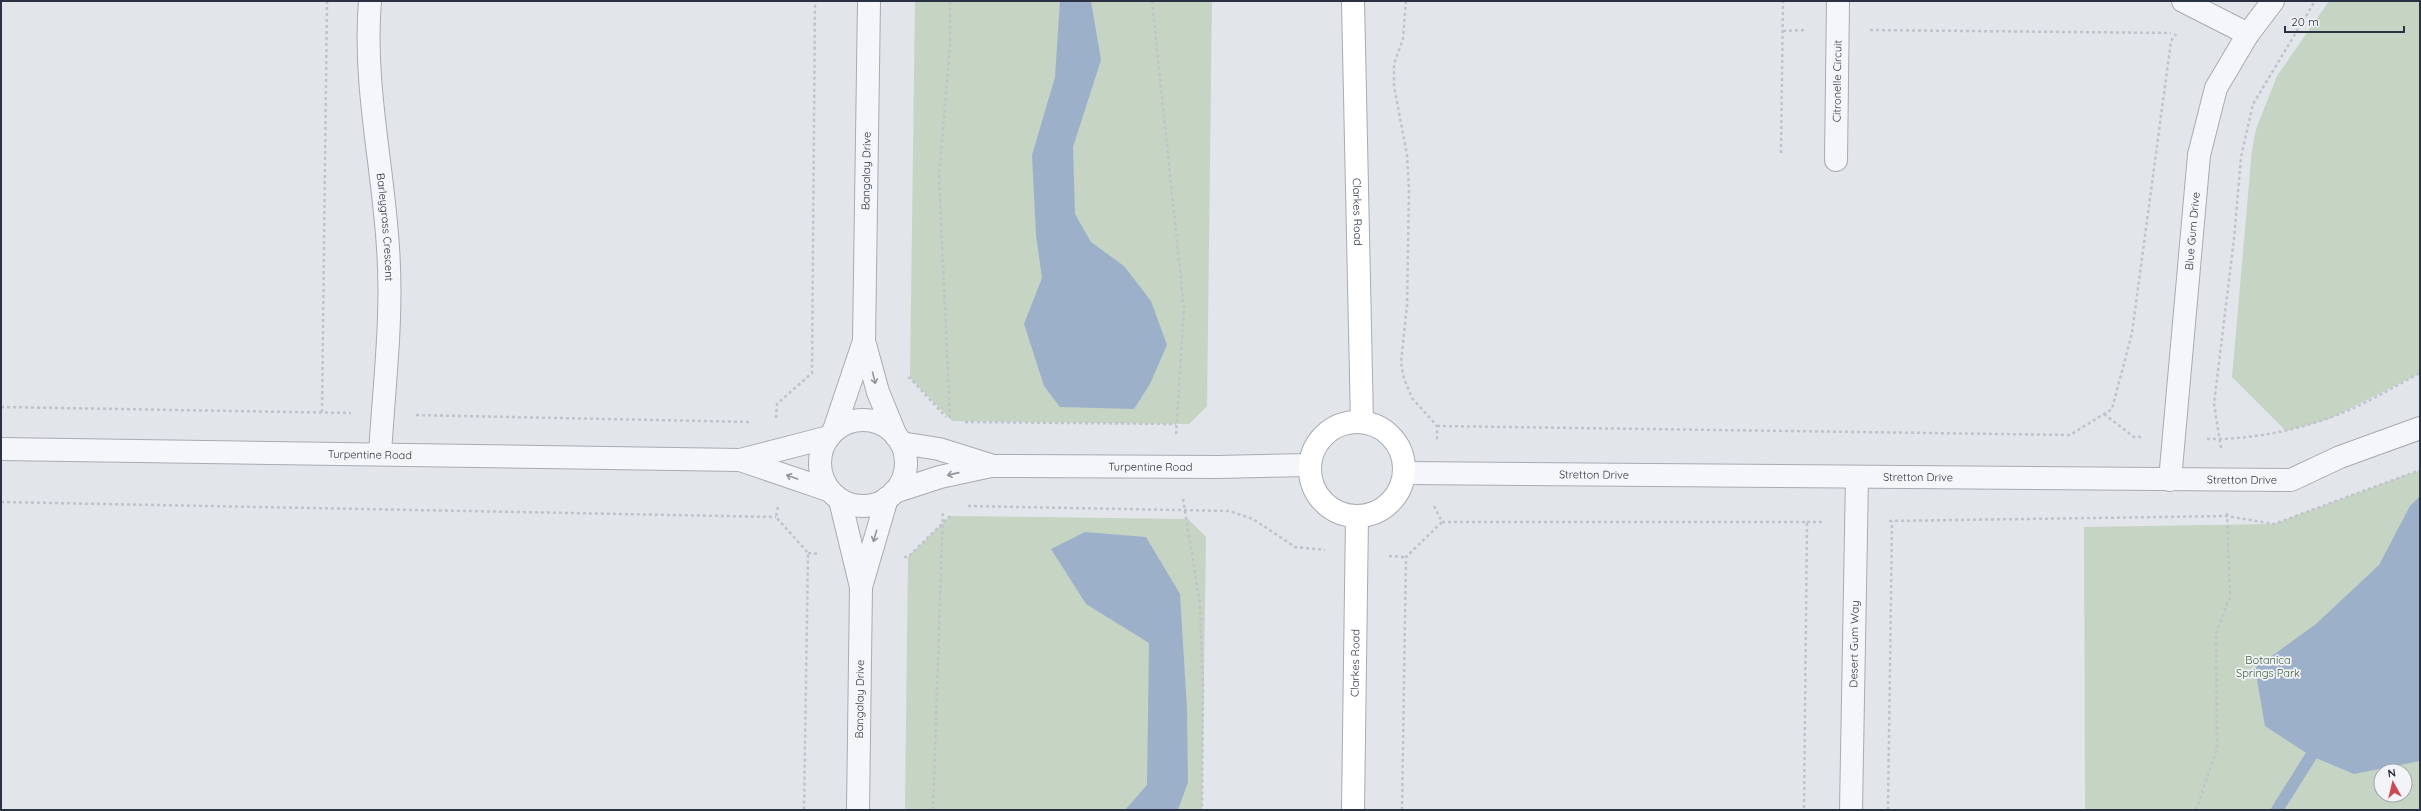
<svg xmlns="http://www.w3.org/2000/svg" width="2421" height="811" viewBox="0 0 2421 811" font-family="Quicksand,sans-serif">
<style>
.green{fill:#c6d4c3;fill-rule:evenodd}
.water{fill:#9db0ca}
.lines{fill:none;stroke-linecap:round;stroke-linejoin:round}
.stream{stroke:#9db0ca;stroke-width:12}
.street-casing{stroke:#a7abb4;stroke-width:24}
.secondary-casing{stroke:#a7abb4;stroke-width:24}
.path{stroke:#c0c3c9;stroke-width:2.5;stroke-dasharray:3 3;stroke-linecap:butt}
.street{stroke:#f5f6f9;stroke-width:22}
.secondary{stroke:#fff;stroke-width:22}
.oneway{stroke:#90949e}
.labels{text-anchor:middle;stroke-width:3.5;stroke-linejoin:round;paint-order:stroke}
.street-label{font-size:11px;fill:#2a3142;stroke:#f2f4f8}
.park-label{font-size:11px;fill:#3c5e37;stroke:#f2f4f8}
</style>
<rect width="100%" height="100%" fill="#e2e5ea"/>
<!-- green -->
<path class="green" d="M915,1H1212L1207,406L1189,424L952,421L910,378Z
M2329,1H2420V373L2329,419L2286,431L2232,377L2252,150L2256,129L2277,76Z
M2420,470V810H2085L2084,527L2274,524ZM2381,771H2405V795H2381Z
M950,516L1188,519L1206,537L1202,810H905L908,557Z"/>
<!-- water -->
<path class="water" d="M1060,1H1091L1101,60L1073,147L1075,214L1091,242L1124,266L1151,301L1167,345L1150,384L1134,409L1060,407L1044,386L1024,324L1042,278L1036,235L1032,155L1055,77Z
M2420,496V761L2354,774L2311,756L2265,726L2255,668L2316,624L2379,565L2410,506Z
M1085,532L1146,537L1180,594L1187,709L1188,782L1178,810H1125L1147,785L1149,643L1086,604L1051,549Z"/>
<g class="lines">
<!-- stream -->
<path class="stream" d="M2277,810L2311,756"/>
<defs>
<g id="street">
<path id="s1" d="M370,1C363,84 383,165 388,248C393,317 384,385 380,454"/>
<path d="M869,1L864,341L878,392L896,436"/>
<path d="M2183,1L2248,34"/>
<path id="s2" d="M1836,160L1838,1"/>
<circle cx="863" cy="463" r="43"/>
<path d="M834,430L864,341"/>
<path d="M901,443L939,449L990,465"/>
<path id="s3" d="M1,449L740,460L829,437"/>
<path d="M740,460L828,490"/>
<path id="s4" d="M1405,473L2291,480L2340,457L2420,428"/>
<path id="s5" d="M2170,480L2199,155L2216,88L2248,34L2273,1"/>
<path id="s6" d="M894,492L940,477L991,466L1218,467L1310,465"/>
<path d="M840,500L861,587"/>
<path id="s7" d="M858,810L861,587L887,498"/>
<path id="s8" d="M1851,810L1857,477"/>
</g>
<g id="secondary">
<path id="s9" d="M1353,1L1362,422"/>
<circle cx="1357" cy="469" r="47"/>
<path id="s10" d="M1353,810L1357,516"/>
</g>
</defs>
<!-- street casing -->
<use href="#street" class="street-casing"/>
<!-- secondary casing -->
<use href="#secondary" class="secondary-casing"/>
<!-- path -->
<path class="path" d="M1152,1L1184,309L1176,435
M1406,1L1403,39L1394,64V86L1407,155L1409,190L1407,306L1401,362L1404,379L1412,398L1437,426V441
M1870,30L2171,33
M1783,31L1805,30
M1781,153L1783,1
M908,378H910L946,417
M1,407L351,413
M322,412L327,1
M2104,414L2134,437H2142
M416,415L751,422
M776,418L777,404L812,373L815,1
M950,418L939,176L950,47V1
M965,422L1176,424
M1437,426L2070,435L2112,409L2132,333L2171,41L2176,34
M2207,439C2253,440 2304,429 2347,411C2372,400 2396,386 2420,373
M2221,448L2214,404L2234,239L2241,157L2253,104L2315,1
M1183,499L1200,604L1203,686L1202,810
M1,502L776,517
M968,506L1229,511L1253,519L1295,547L1325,550
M778,507L776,517L808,553L804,810
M1889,521L2227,516L2274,524L2420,470
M1442,522H1807L1804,810
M1807,522H1824
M808,553L819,554
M1389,556L1406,557
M904,557H908L950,516
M933,810L943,511
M1402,810L1406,557L1442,522L1434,506
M1888,810L1892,521
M2196,810L2217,749L2216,633L2230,597L2227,513"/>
<!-- street -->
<use href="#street" class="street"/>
<!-- secondary -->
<use href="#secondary" class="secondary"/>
</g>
<!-- one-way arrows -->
<defs><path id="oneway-shaft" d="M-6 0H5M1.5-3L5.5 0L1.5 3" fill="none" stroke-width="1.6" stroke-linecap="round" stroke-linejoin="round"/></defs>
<g class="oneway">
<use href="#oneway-shaft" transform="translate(874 378) rotate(76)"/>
<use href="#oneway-shaft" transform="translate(953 474) rotate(167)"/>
<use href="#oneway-shaft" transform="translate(792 477) rotate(-160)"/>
<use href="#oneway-shaft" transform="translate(875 536) rotate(106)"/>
</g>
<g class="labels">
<!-- street labels -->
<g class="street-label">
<text dy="4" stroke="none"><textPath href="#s2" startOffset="79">Citronelle Circuit</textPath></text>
<text transform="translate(866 171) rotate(-89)" y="4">Bangalay Drive</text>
<text dy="4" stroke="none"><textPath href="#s9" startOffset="211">Clarkes Road</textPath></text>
<text dy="4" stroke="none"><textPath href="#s1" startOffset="227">Barleygrass Crescent</textPath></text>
<text dy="4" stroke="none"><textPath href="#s5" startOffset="250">Blue Gum Drive</textPath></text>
<text dy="4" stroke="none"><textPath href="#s3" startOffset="369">Turpentine Road</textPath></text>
<text dy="4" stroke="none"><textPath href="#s6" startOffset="260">Turpentine Road</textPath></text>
<text dy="4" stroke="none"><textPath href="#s4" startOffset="189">Stretton Drive</textPath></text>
<text dy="4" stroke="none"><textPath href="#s4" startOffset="513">Stretton Drive</textPath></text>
<text dy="4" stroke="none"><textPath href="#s4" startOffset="837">Stretton Drive</textPath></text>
<text dy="4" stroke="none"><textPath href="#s8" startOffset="166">Desert Gum Way</textPath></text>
<text dy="4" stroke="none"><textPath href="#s10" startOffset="147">Clarkes Road</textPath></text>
<text dy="4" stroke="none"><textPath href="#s7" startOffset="111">Bangalay Drive</textPath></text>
</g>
<!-- park labels -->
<g class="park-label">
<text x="2268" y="664">Botanica<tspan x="2268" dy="13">Springs Park</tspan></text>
</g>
</g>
<!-- border -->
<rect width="2421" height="811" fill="none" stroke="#2a3142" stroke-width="4"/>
<!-- north arrow -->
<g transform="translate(2393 783) rotate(352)"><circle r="19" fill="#f2f4f8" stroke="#a2a6af"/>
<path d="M0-3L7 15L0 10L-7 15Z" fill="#ce4853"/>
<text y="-6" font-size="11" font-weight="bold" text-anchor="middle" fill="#2a3142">N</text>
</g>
<!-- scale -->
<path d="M2285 26v6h119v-6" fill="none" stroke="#2a3142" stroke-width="2"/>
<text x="2291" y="26" font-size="12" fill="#2a3142" stroke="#f2f4f8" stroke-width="3" paint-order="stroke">20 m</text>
</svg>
